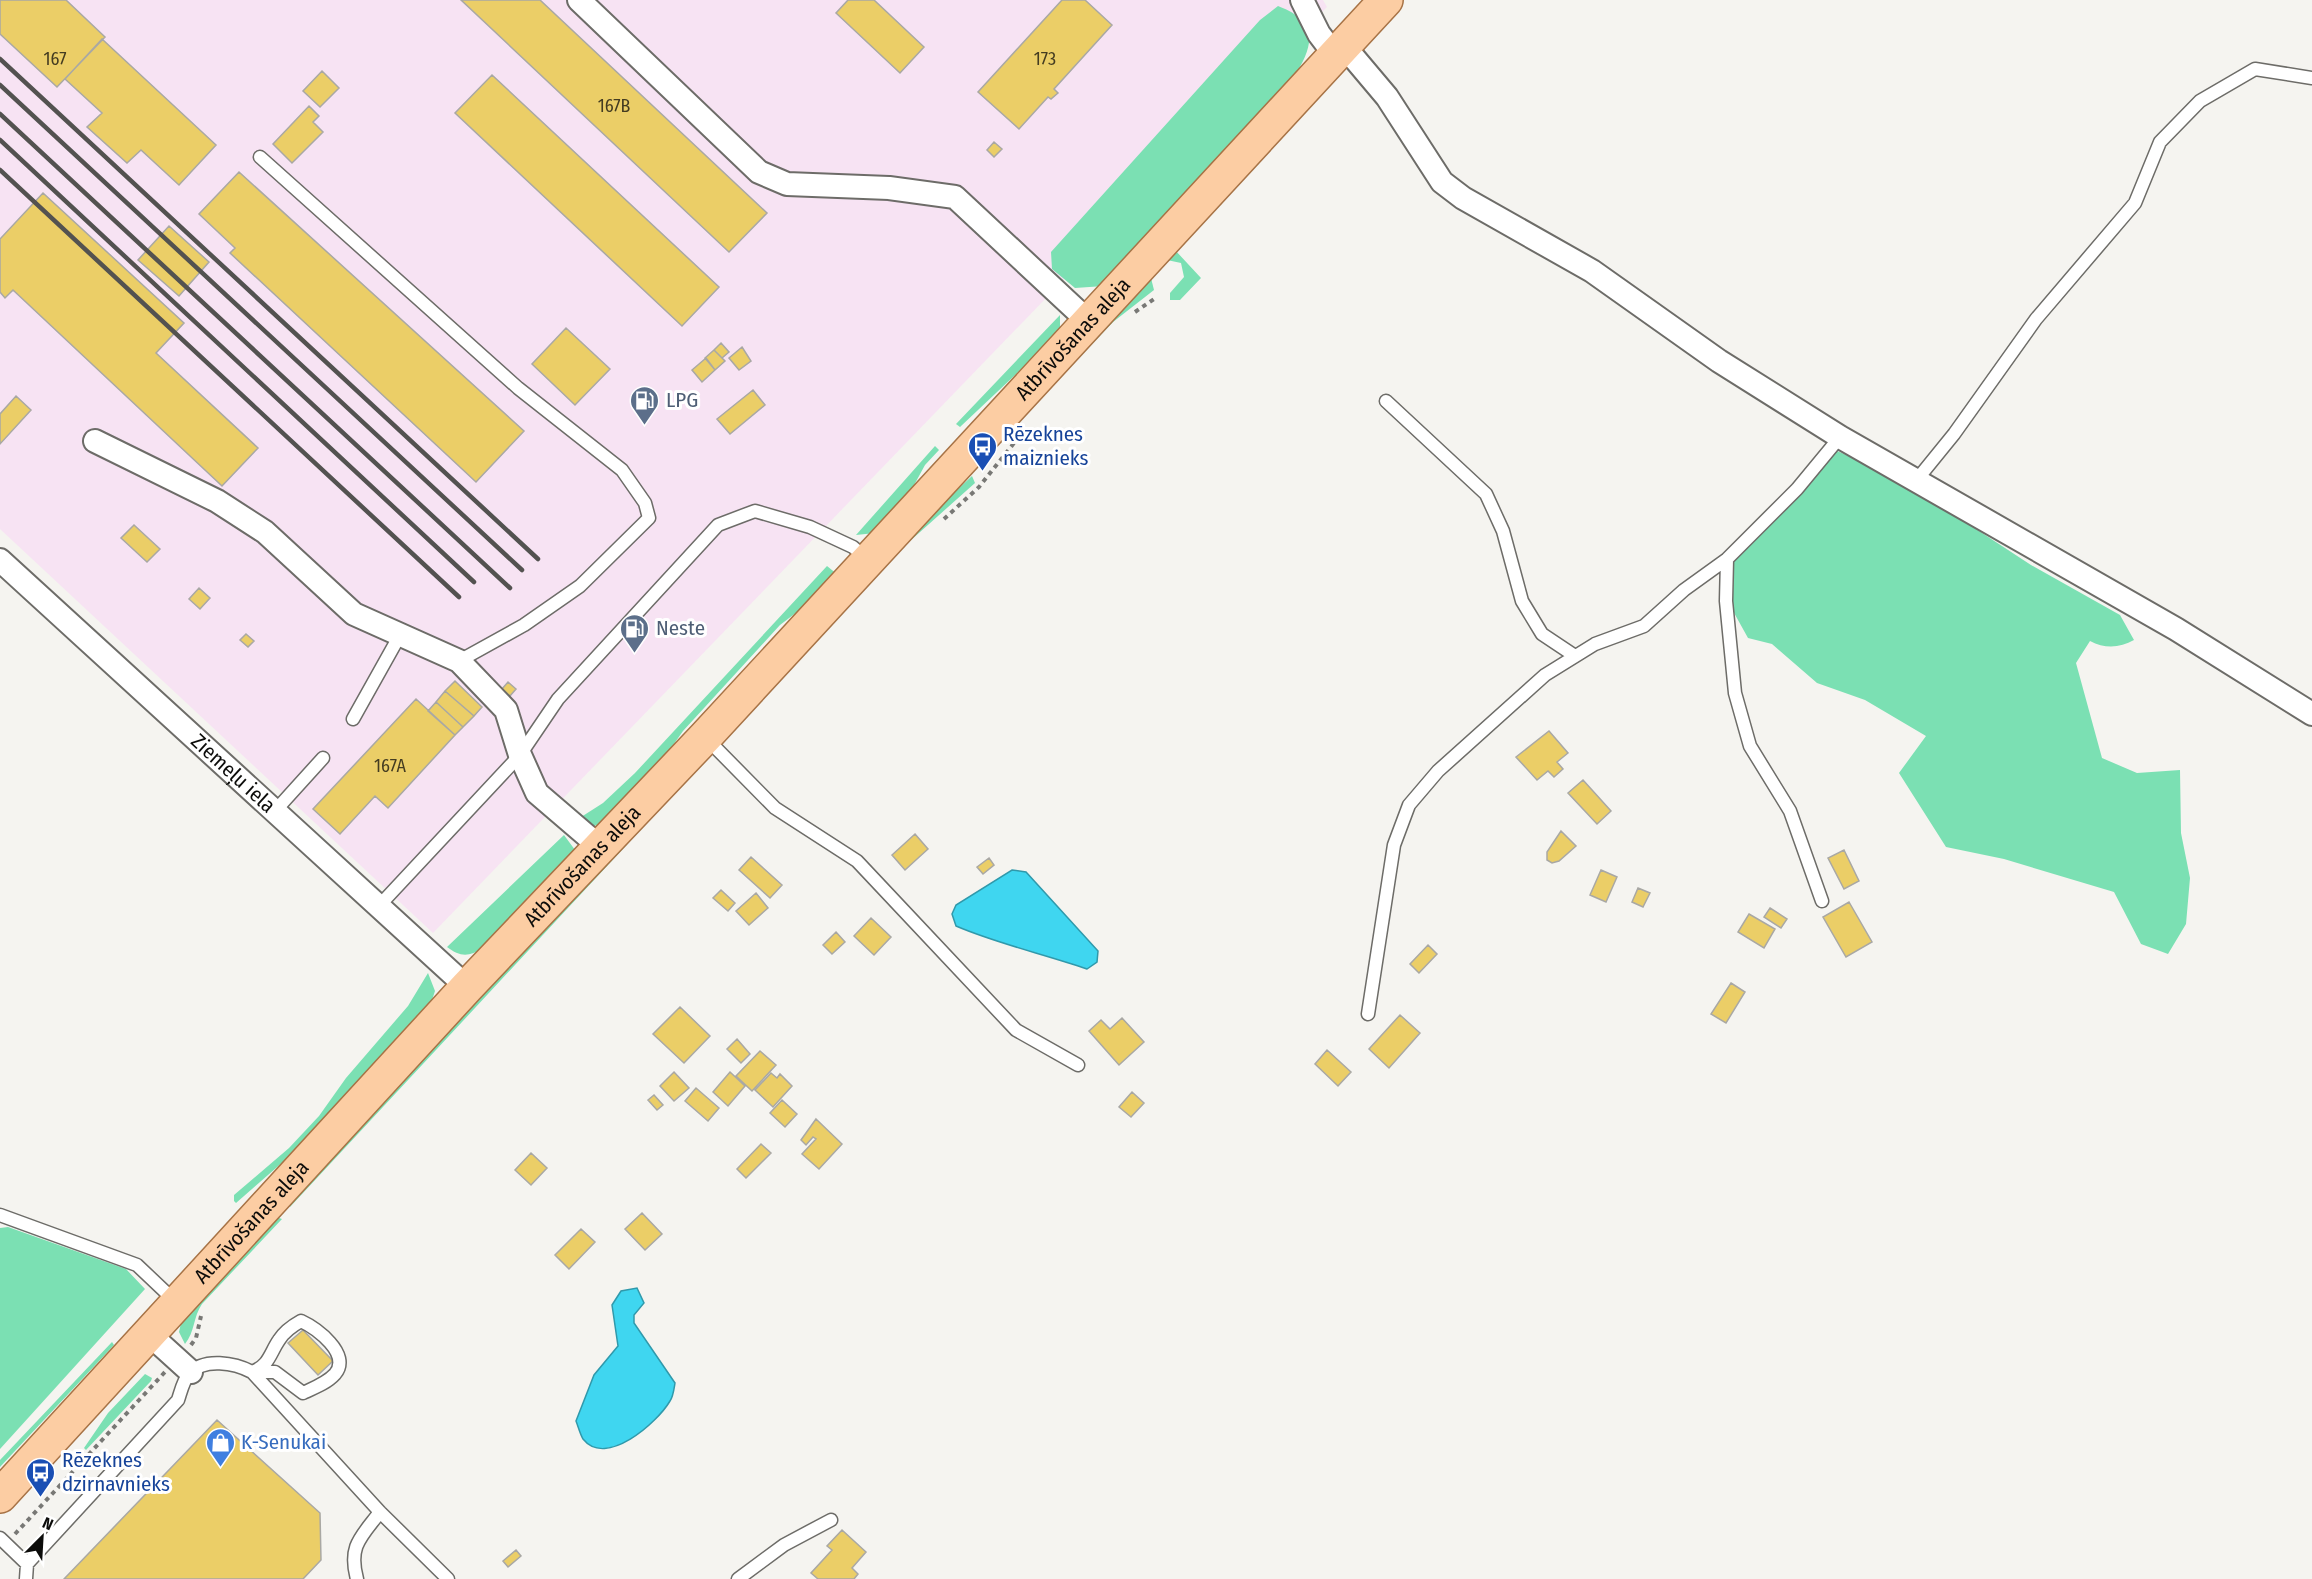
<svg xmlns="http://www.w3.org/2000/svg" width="2312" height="1579" viewBox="0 0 2312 1579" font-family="'Fira Sans Condensed',sans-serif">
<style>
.industrial{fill:#f7e3f3}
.green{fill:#7be0b3}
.water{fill:#3fd6f0;stroke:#3099ab;stroke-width:1.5}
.building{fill:#ebce67;stroke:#a9a8a4;stroke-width:1.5}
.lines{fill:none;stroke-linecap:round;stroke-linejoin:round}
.lane-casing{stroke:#6d6c68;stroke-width:15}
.street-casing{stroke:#6d6c68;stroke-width:26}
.primary-casing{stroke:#a77346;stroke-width:36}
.path{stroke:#787875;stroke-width:4;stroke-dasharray:4.5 4.5;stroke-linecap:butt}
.lane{stroke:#fff;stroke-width:12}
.street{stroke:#fff;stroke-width:22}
.primary{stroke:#fccda3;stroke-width:33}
.rail{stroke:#535250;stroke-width:4.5}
.labels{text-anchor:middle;stroke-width:6;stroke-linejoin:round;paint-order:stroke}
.number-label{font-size:18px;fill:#443c21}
.street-label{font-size:21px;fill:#0c0c0a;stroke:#fff}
.service-label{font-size:21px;fill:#4e5e75;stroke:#fff;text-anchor:start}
.transit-label{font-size:21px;fill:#164399;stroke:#fff;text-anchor:start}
.shop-label{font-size:21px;fill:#366cbe;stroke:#fff;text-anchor:start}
</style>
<rect width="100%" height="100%" fill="#f5f4f0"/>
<!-- industrial -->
<path class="industrial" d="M0,0H1323L1327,7L433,933L0,529Z"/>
<!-- green -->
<path class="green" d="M1278,6C1320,22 1314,46 1293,78L1104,286L1075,288L1052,269L1051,252L1260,20Z
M1175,250L1201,278L1180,300H1170V293L1184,277L1181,263L1167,260L1151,278L1154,290L1113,322L1076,361L1075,356Z
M1060,315V327L1050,342L960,427L956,424Z
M935,446L939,450L925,465L907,498L875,533L856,535Z
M1835,450L1898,478L2031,565L2120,615L2134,640C2120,648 2105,649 2090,641L2076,663L2102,758L2137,773L2180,770L2181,833L2190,878L2186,924L2168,954L2141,944L2114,892L2004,859L1946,847L1899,773L1926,736L1865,700L1817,683L1772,644L1748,638L1733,611L1731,555Z
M972,476L975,483L892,557L900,543Z
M827,566L838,575L814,599L780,625L683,731L650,778L600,825L592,826L578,819L603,803L635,773Z
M713,752L290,1207L289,1204L514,957Z
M564,835L575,850L483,948C469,957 460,957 447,947Z
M428,973L435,991L431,1003L284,1161L236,1203L234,1201V1195L289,1148L319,1116L346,1078L408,1006Z
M276,1217L282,1219L202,1304C193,1317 195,1332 185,1344L179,1332L181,1323Z
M8,1227L126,1269L145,1289L0,1449V1228Z
M112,1342L114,1345L0,1467V1460Z
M145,1374L152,1378L151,1381L86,1450L84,1448L108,1413Z"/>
<!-- water -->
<path class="water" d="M1012,870L1026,872L1098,951L1097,962L1087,969C1044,954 998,944 956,926L952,914L956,905Z
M637,1288L644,1303L634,1315V1323L675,1383C674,1389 673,1397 670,1401C657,1423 606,1468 583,1439C580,1434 578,1426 576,1421L594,1375L618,1346L612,1305L621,1291Z"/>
<!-- building -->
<path class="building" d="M0,0H66L105,37L57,87L0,34Z
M461,0H540L767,213L729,252Z
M848,0H874L924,47L900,73L836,13Z
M1062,0H1085L1112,25L1054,89L1058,93L1051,99L1048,97L1019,129L978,92Z
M102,39L216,145L179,185L141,150L127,163L87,127L102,113L65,79Z
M322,71L339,88L320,107L303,91Z
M492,75L719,287L682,326L455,113Z
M309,106L319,116L313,122L323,132L292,163L273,144Z
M994,142L1002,149L994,157L987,150Z
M239,172L524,431L476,482L230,253L235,248L199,214Z
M43,193L184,323L156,353L258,448L222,486L13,290L5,298L0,292V239Z
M169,226L209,262L179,296L138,260Z
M566,328L610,369L575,405L532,364Z
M721,343L729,352L722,358L714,350Z
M742,347L751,361L739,370L729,358Z
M714,350L725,361L715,370L705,358Z
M706,358L715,370L702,382L692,370Z
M753,390L765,405L730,434L717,419Z
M16,396L31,410L0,444V414Z
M134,525L160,549L147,562L121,538Z
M199,588L210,598L200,609L189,599Z
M246,634L254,641L248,647L240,640Z
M455,681L482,707L474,716L445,691Z
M508,682L516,689L510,696L502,689Z
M445,691L474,716L463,727L436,702Z
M416,699L455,735L388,808L375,796L340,834L313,809Z
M436,702L463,727L455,735L428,711Z
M1549,731L1568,753L1557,762L1563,769L1554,777L1548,771L1537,780L1516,757Z
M1583,780L1611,811L1597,824L1568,793Z
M1561,831L1576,846L1559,861L1552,863L1547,860V852Z
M915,834L928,849L905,870L892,855Z
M1844,850L1859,881L1844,889L1828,858Z
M751,857L782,885L770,898L739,870Z
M989,858L994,865L983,874L977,867Z
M1601,870L1617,877L1606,902L1590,895Z
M1638,888L1650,893L1643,907L1632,902Z
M721,890L735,903L728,911L713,898Z
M756,893L768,908L749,925L736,911Z
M1849,902L1872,942L1846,957L1823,917Z
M1770,908L1787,919L1781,928L1764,917Z
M1749,914L1775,929L1764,948L1738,932Z
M871,918L891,937L874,955L854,936Z
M836,932L845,942L832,954L823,945Z
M1428,945L1437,954L1419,973L1410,964Z
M1731,983L1745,992L1726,1023L1711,1014Z
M680,1007L710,1036L684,1063L653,1034Z
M1400,1015L1420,1033L1389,1068L1369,1049Z
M1122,1018L1144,1042L1119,1065L1089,1031L1101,1020L1110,1029Z
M737,1039L750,1054L741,1063L727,1049Z
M1327,1050L1351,1072L1338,1086L1315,1064Z
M760,1051L776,1065L752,1091L736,1076Z
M674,1072L689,1088L674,1101L660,1086Z
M730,1072L745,1086L728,1106L713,1092Z
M771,1073L777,1078L780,1074L792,1086L773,1107L755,1090Z
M696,1088L719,1108L708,1121L685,1101Z
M1132,1092L1144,1103L1131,1117L1119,1107Z
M654,1095L663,1105L657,1110L648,1100Z
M782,1100L797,1114L785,1127L770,1113Z
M816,1119L842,1144L819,1169L802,1154L816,1139L813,1137L806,1145L801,1140Z
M761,1144L771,1153L746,1178L737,1169Z
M531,1153L547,1168L531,1185L515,1170Z
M642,1213L662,1234L645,1250L625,1229Z
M581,1229L595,1242L569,1269L555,1255Z
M303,1330L333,1361L318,1375L288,1343Z
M217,1420L320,1513L321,1560L303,1579H64Z
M842,1530L866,1552L852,1568L858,1574L854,1579H818L811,1573L832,1550L827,1546Z
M516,1550L521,1556L508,1567L503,1561Z"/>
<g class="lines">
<defs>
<path id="lane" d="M260,157L518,388L622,470L645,503L649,518L580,586L524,625L459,661
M1386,401L1486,494L1503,531L1522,601L1542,634L1575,656
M1915,482L1954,434L2036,319L2135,203L2160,142L2200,101L2255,69L2312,78
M1727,559L1726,601L1735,693L1750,746L1790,811L1822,901
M353,719L400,635
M706,738L775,808L857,861L1016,1030L1078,1065
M275,811L323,758
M378,907L520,755L558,699L718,525L755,511L810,527L853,547L867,559
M1368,1014L1394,845L1409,805L1438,771L1545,675L1595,644L1644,626L1684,590L1727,559L1797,489L1840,437
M0,1215L137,1265L176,1302
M301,1321C316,1328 352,1354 335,1374C327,1383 314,1388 303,1393L275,1372H252C269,1366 270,1353 279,1340C284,1332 292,1326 301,1321Z
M0,1538L27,1564L178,1400C181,1391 183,1381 189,1374C204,1357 235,1363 252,1372L380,1512L448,1579
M26,1579L27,1564
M357,1579C348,1546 361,1537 380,1512
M738,1579L784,1545L831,1520"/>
<g id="street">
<path d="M579,0L759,172L787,184L889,188L955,197L1088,321"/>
<path d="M1302,0L1319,34L1335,55"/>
<path d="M1344,46L1387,97L1442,182L1463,198L1592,271L1719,361L1840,437L2176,629L2312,714"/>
<path d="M95,441L217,501L265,532L354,614L459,661L506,710L520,755L537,793L600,847"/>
<path id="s1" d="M0,560L467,987"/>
<path d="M149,1334L191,1372"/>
</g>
<g id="primary">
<path id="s2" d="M0,1496L467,987L705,737L1386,0"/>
</g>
</defs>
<!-- lane casing -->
<use href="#lane" class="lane-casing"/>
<!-- street casing -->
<use href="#street" class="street-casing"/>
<!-- primary casing -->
<use href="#primary" class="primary-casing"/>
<!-- path -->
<path class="path" d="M1135,312L1157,297
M944,519L979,487L1014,443
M191,1345L196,1338L201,1316
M15,1534L165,1372"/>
<!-- lane -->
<use href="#lane" class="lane"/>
<!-- street -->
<use href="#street" class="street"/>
<!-- primary -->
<use href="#primary" class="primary"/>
<!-- rail -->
<path class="rail" d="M0,59L538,559
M0,85L522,570
M0,114L510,588
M0,140L474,582
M0,170L459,597"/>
</g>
<!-- icons -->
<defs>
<symbol id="fuel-pin" viewBox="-11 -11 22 30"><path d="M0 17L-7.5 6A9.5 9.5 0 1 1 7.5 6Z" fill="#5c6f8a" stroke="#fff"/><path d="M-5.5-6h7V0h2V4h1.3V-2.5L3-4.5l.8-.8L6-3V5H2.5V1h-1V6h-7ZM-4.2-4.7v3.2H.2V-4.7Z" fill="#fff"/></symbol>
<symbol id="bus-pin" viewBox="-11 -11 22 30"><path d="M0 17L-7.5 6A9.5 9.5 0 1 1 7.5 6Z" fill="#1a4fb4" stroke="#fff"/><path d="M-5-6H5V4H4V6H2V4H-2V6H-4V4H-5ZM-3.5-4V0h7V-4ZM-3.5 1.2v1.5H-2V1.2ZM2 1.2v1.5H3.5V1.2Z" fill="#fff"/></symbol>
<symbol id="shop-pin" viewBox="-11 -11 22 30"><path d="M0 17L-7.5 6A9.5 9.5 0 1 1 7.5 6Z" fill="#3f7fe0" stroke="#fff"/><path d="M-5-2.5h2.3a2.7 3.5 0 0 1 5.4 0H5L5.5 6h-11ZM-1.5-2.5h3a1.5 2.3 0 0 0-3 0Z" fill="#fff"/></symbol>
</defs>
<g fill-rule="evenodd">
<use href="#fuel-pin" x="628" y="384" width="33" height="45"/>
<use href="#bus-pin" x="966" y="430" width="33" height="45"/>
<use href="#fuel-pin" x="618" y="612" width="33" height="45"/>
<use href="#shop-pin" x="204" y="1426" width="33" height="45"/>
<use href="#bus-pin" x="24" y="1456" width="33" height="45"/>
</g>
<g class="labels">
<!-- number labels -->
<g class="number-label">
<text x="55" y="65">167</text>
<text x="1045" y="65">173</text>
<text x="614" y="112">167B</text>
<text x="390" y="772">167A</text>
</g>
<!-- street labels -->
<g class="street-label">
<text dy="7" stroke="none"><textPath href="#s2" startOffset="1578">Atbrīvošanas aleja</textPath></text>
<text dy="7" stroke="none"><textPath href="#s1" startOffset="316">Ziemeļu iela</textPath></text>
<text dy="7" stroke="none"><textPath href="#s2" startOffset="858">Atbrīvošanas aleja</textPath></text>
<text dy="7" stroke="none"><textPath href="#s2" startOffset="372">Atbrīvošanas aleja</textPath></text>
</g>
<!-- service labels -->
<g class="service-label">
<text x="666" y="407">LPG</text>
<text x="656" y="635">Neste</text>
</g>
<!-- transit labels -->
<g class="transit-label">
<text x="1003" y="441">Rēzeknes<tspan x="1003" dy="24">maiznieks</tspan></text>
<text x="62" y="1467">Rēzeknes<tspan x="62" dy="24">dzirnavnieks</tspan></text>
</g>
<!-- shop labels -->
<g class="shop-label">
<text x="241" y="1449">K-Senukai</text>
</g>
</g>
<!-- north arrow -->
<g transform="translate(42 1537) rotate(24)" stroke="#ffffff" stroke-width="4.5" paint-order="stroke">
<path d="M0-4.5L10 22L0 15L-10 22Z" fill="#0c0c0a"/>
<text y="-9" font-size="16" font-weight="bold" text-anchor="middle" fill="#0c0c0a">N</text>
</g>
</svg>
